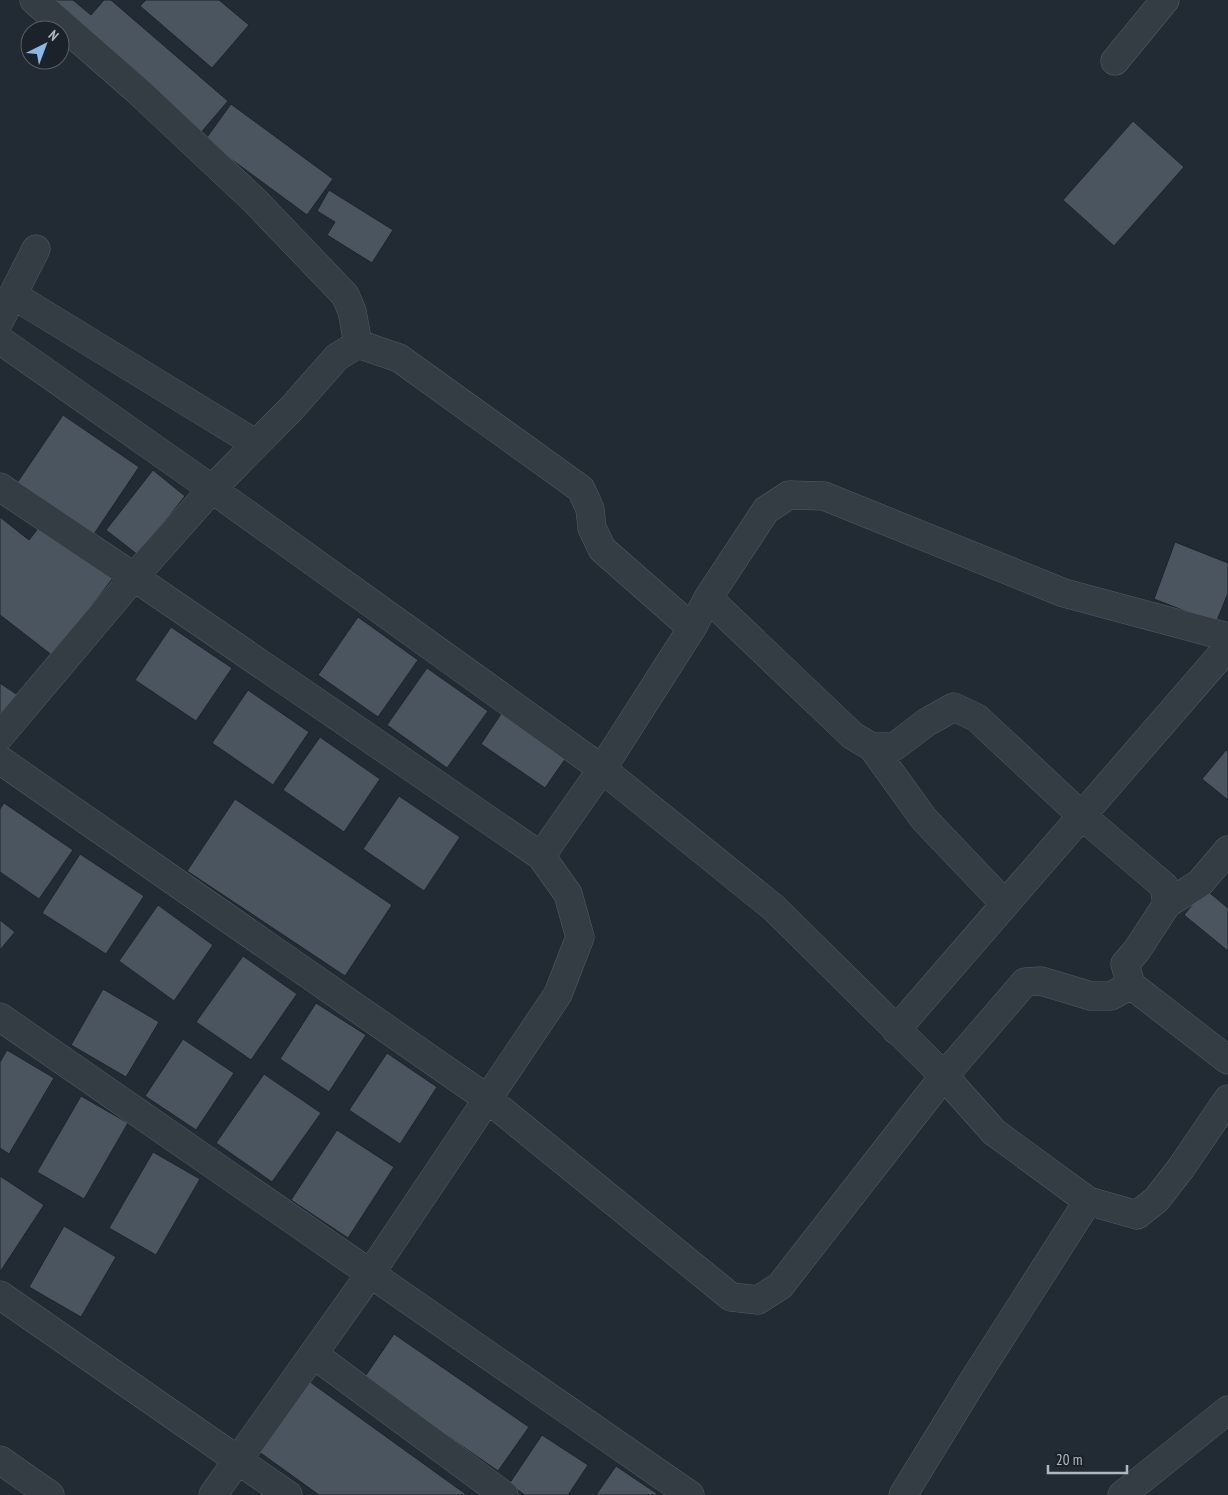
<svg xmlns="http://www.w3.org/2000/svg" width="1228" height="1495" viewBox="0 0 1228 1495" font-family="'PT Sans Narrow',sans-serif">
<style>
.building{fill:#4b555f;stroke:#1d242b}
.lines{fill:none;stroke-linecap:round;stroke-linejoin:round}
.minor-casing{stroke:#525b62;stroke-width:29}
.minor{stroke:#353d44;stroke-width:28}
</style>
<rect width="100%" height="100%" fill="#222b33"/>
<!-- building -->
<path class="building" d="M54,0H73L91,15L104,0H111L228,101L198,136Z
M146,0H219L249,25L212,68L140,6Z
M231,104L333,179L307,215L205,140Z
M1133,121L1184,167L1114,246L1063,200Z
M329,190L393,230L372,263L327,235L335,222L317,211Z
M63,415L139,467L92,537L15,486Z
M153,470L185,496L138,555L106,530Z
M0,517L29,540L43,522L113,578L53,656L0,615Z
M1175,542L1228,563V593L1216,623L1154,599Z
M358,617L418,660L378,717L318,675Z
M171,627L232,668L196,721L135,680Z
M427,668L488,711L447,768L387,725Z
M0,683L19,696L0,723Z
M248,690L309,732L273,785L212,743Z
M503,711L568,755L545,788L481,744Z
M320,737L380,779L344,832L283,790Z
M1226,750L1228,752V800L1202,779Z
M399,796L460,837L424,891L363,849Z
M235,799L392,905L345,976L187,871Z
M4,803L73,850L39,899L0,872V809Z
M80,854L144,896L106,954L42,913Z
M1205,889L1228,908V951L1184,915Z
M158,905L213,945L174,1001L119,961Z
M0,920L15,932L0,950Z
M243,956L297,994L251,1060L196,1022Z
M103,989L159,1022L126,1077L71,1045Z
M316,1003L366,1035L329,1092L280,1059Z
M183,1039L234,1073L196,1130L145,1096Z
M7,1050L54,1078L9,1154L0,1148V1062Z
M387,1053L437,1087L400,1144L349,1110Z
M264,1074L321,1113L272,1182L216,1143Z
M81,1096L128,1123L84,1199L37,1172Z
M337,1130L394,1167L348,1238L291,1200Z
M153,1152L200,1179L156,1255L109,1228Z
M0,1176L44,1205L0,1272Z
M64,1226L116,1257L81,1317L29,1287Z
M394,1334L529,1427L498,1471L364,1378Z
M306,1379L467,1495H319L255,1449Z
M542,1435L588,1465L568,1495H525L509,1484Z
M616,1466L659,1495H596Z"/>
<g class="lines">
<defs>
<path id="minor" d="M34,0L138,91L255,201L345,295L352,311L358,344
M1115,61L1165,0
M13,295L256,444
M0,320L36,249
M0,340L212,489L602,769L774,908L944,1076L994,1132L1088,1201L1137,1215L1156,1200L1181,1168L1228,1099
M0,487L134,577L541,856L568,894L580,937L558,994L370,1274L213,1495
M708,598L853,736L872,747H894L927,722L954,707L977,718L1081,815L1164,886L1167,904L1137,950L1125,964L1131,985L1228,1060
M0,736L134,577L212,489L291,409L337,357L358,344L399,358L581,489L590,509L592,528L602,549L692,628
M872,747L924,819L1005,904
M0,760L489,1100L731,1297L758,1300L780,1286L944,1076L1025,982L1041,981L1091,996H1111L1131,985
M541,856L602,769L692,628L708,598L766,510L789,495L824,496L1064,593L1228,637
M1167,904L1200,883L1228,850
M0,1017L690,1495
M896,1030L1228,647
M0,1295L288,1495
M313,1354L504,1495
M0,1460L50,1495
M903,1495L973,1381L1088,1201
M1122,1495L1228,1410"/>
</defs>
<!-- minor casing -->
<use href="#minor" class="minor-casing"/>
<!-- minor -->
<use href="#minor" class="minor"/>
</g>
<!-- north arrow -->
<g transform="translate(45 45) rotate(42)"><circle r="24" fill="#1b2229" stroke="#565e66"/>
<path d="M0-4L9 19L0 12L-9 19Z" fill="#8cb8e9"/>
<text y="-8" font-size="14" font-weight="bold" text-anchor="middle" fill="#afb8c1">N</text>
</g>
<!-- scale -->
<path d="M1048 1465v8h79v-8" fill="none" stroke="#afb8c1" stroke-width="2.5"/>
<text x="1056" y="1465" font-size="15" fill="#afb8c1" stroke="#1b2229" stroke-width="4" paint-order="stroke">20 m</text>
</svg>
